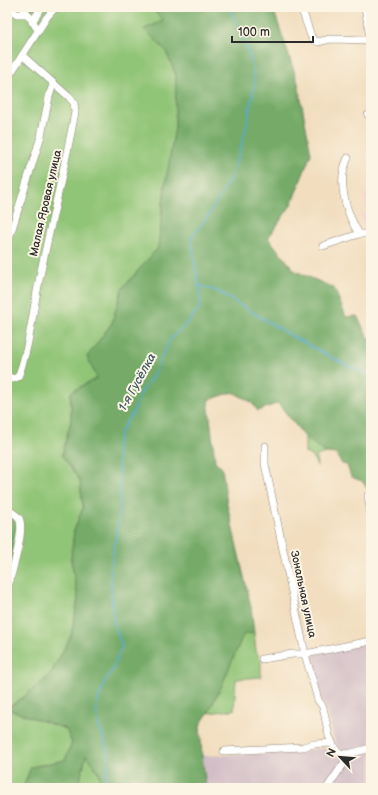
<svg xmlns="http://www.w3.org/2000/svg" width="378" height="795" viewBox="0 0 378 795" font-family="'Balsamiq Sans',sans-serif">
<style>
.built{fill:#f7cfd1}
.industrial{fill:#d2bdc6}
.green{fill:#90c476;stroke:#5e7850}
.forest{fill:#74aa67;stroke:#506a49}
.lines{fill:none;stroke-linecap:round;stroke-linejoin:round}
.stream{stroke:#56abd2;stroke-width:1.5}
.minor-casing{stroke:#8e8475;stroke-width:8}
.minor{stroke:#fff;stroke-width:7}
.labels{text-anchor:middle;stroke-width:4;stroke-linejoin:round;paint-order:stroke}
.street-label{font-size:11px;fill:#2b2b2b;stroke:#fcf5e5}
.water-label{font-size:12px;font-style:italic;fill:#3a5865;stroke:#fcf5e5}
</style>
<rect width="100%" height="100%" fill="#fcf5e5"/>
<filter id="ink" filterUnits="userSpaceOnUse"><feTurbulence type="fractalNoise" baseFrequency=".025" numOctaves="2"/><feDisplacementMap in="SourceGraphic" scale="8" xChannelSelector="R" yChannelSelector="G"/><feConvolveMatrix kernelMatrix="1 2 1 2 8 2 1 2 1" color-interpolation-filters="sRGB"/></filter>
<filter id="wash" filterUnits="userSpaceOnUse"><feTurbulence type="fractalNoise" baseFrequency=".012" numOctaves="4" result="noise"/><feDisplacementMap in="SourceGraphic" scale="16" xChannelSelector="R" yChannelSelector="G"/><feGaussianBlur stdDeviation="0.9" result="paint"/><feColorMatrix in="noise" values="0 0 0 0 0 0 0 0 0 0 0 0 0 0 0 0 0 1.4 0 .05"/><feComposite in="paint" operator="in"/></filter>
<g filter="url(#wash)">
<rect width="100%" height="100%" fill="#f2debf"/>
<!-- built -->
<path class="built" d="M371,194V230L365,232L360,214L368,211L364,196Z"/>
<!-- industrial -->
<path class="industrial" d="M371,643V745L352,749L341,750L337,746L335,742L326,708L320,698L310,662V658L313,654Z
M325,748L334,757L355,755L371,751V788H206L202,756L284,753Z"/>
<!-- green -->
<path class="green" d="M7,7H151L163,21L145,29L166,51L176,75L175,128L165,186L158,248L122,289L112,323L87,357L98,378L71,392V421L62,455L80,481L83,508L74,531L71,559L78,599L71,636L50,675L25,696L7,708V578L11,517L7,514Z
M305,437L326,453L316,456L317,466C314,459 311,455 305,453Z
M254,633L256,651L261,661V677L236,679L234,710L208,713L221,687L243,634Z
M7,709L66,729L72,743L65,760L31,767L23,788H7Z
M86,755L99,773L101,788H78Z"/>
<!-- forest -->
<path class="forest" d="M151,7H270L275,14L298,83L311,154L291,205L268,238L295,271L334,288L346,317L357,316L369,339H371V494L362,481L351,477L347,465L342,464L336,454L326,453L305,437L278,403L258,411L251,402L233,392L208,400L215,461L222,468L227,504L251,607L254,633L243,635L221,687L208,713L200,725L202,756L206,788H101L99,773L86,755L78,788H23L31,767L65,760L72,743L66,729L7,709L25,696L50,675L71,636L78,599L71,559L74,531L83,508L80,481L62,455L71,421V392L97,378L87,357L112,323L122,289L158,248L165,186L175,128L176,75L166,51L144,29L163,21Z
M7,514C28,529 12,559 7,578Z"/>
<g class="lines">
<!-- stream -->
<path class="stream" d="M198,285L217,291L290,335L348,366L371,375
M103,788L109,759L105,742L98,723L96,708L105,681L112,671L122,646L114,623L112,601L111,567L118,524L120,495L117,445L120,432L134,411L140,395L154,374L169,341L187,323L200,307V294L191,237C224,202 242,156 250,108C251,100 255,90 254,81C252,54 241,31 228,7"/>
</g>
</g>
<g filter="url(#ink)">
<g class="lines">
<defs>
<path id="minor" d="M23,7L38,30
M301,7L311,36L314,40L318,42L330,39L370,40
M365,7L371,44
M7,8L17,14H27
M32,22L42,7
M7,79L47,17L56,7
M368,115L371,114
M348,158C336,181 346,213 359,234
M7,245L41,136L49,97L53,84
M323,246L359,234H371
M7,376L13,379L18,377C30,346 33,308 40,276C51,221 65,167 75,112L74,103L69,97L22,55
M265,446V464L305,654L318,700L323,707L329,736L335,749L340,753L348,754L371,748
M368,496L371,515
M7,509C10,511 17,515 19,518C26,530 10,577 7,591
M262,659L293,654H305L371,641
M224,751L303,747L314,744L332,743
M327,788L348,757V754"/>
</defs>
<!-- minor casing -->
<use href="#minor" class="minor-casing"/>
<!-- minor -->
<use href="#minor" class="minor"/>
</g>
</g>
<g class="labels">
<!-- street labels -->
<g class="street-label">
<text transform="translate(45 203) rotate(-77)" y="4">Малая Яровая улица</text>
<text transform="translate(304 594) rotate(78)" y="4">Зональная улица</text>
</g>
<!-- water labels -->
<g class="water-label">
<text transform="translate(137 382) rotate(-61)" y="4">1-я Гусёлка</text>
</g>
</g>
<!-- margin -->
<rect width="378" height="795" fill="none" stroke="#fcf5e5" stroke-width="24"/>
<!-- north arrow -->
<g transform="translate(340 757) rotate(296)" stroke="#fcf5e5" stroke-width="3" paint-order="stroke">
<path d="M0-3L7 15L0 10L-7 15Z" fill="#2b2b2b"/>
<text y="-6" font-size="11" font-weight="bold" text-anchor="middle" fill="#2b2b2b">N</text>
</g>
<!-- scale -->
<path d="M232 36v6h81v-6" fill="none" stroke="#2b2b2b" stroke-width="2"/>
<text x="238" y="36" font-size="12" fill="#2b2b2b" stroke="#fcf5e5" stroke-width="3" paint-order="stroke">100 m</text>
</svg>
